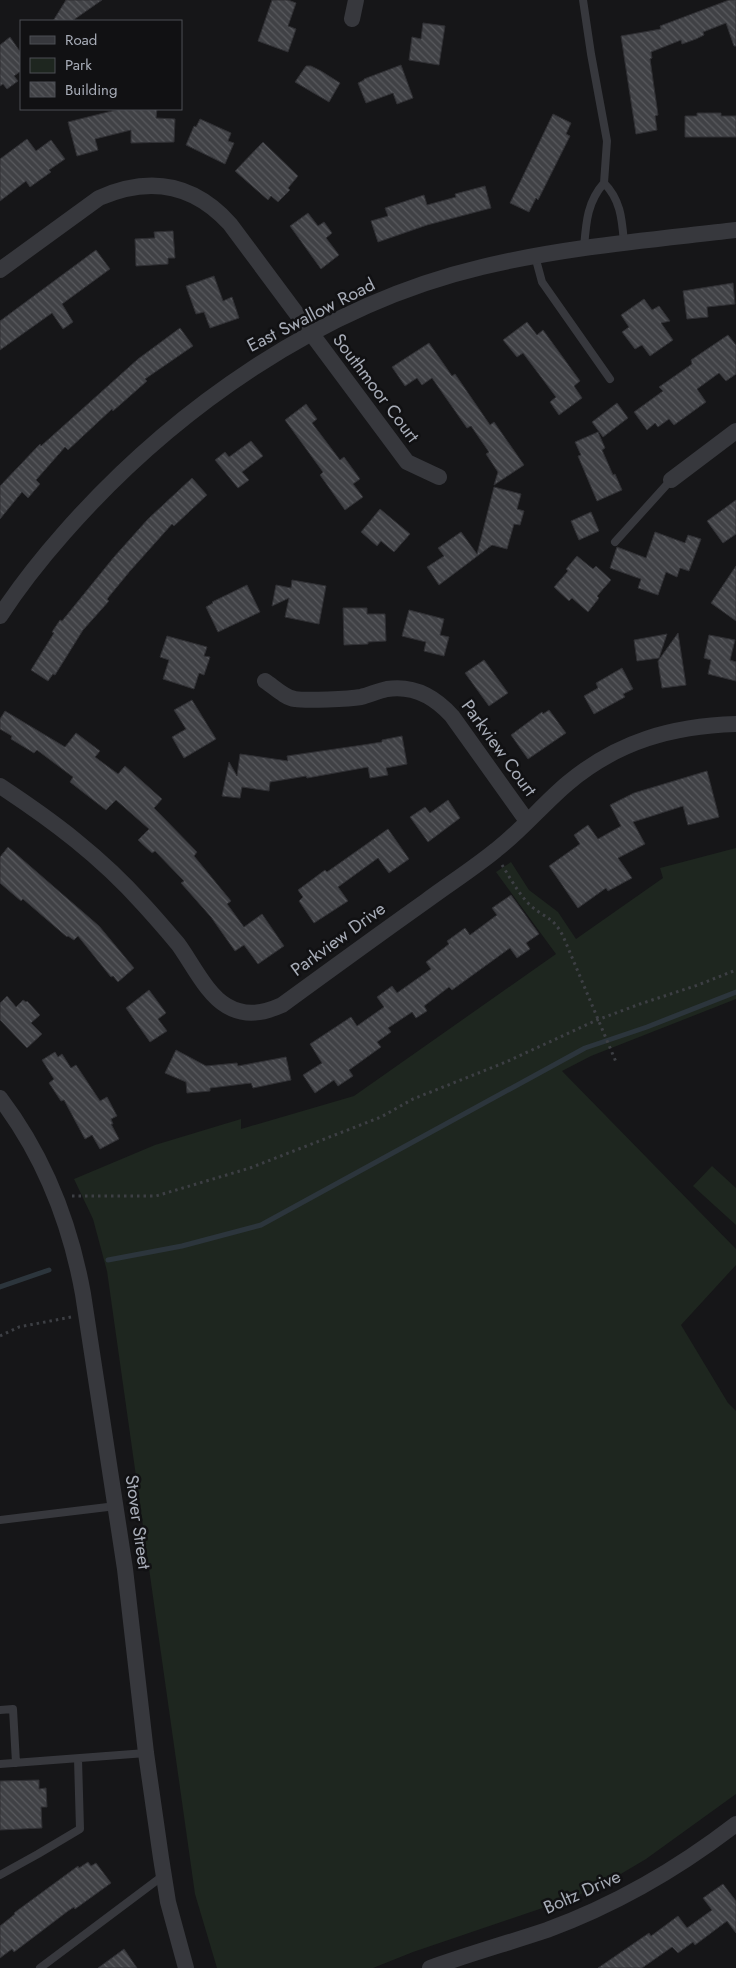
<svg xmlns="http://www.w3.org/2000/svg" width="736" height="1968" viewBox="0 0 736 1968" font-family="Jost,sans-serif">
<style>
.green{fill:#1e261f}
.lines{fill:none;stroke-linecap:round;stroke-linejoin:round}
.stream{stroke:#2c353c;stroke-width:5}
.building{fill:url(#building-back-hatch);stroke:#303034}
.path{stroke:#3d3f44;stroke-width:3;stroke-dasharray:2.5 4;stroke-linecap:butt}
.service{stroke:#37383d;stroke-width:8}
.minor{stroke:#37383d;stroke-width:16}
.labels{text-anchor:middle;stroke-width:5;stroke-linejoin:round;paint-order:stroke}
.street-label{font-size:18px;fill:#a8adb8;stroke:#111113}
</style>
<defs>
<pattern id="building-back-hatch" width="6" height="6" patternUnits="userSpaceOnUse" patternTransform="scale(1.25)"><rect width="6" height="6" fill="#404145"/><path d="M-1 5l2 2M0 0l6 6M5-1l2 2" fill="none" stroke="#595a5e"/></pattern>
</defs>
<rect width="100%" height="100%" fill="#161618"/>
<!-- green -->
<path class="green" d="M736,848V999L591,1056L562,1071L736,1249V1265L681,1325L728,1403L736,1411V1794L646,1859L609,1881L572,1898L413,1952L373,1968H217L195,1894L107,1271L93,1219L74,1179L155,1145L241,1119V1129L354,1096L556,954L496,872L511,862L529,890L558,912L576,939L663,878L660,868Z
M712,1166L736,1188V1225L693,1186Z"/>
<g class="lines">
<!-- stream -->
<path class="stream" d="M108,1260L182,1246L261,1225L585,1048L647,1027L736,992
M0,1287L49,1270"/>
</g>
<!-- building -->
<path class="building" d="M66,0H102L72,21H53Z
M272,0H288L296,3L288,26L296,29L288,52L258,41Z
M729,0H736V46H734L726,23L703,32L704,35L696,39L682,44L681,40L651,52L652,58L650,59L658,115L655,116L657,130L636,134L621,36L661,29L660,26Z
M423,23L445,26L439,65L409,60L412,37L421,39Z
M10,37L21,53V71L14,76L18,81L7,89L3,84L0,86V45Z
M401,65L413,98L397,104L393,93L366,103L358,83L364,80V79Z
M306,66H311L321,71L340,83L329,102L295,82Z
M120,109H157L156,118L175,119L174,142L131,143V130L95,139L98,150L77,156L68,122Z
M697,113H721V116H736V137H685V116H697Z
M553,114L571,123L566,134L570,136L538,200L536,198L529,212L510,203Z
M200,119L231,133L228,141L234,143L225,164L186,145L194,126L196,127Z
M27,139L36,151L51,140L65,159L49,170L51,172L30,187L26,181L0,201V159Z
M263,142L298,176L288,188L290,190L278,202L271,196L268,200L235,171Z
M485,186L491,208L427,225L378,242L371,221L388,216L385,208L424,195L427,205L456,197L455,194Z
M308,213L318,226L324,222L332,233L326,238L339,255L321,269L290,226Z
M173,231L175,258H168V264L136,266L135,239L155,238L154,232Z
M96,250L110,269L62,304L73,322L63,329L52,313L0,350V321Z
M214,276L223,301L232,297L239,318L210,328L204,312L196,314L186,286Z
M733,283L735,304L707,307L708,317L687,319L683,291Z
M644,299L652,310L659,306L670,321L661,323L673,340L650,356L642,345L635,349L622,332L629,327L621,315Z
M527,322L537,335L543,330L580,381L574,386L582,398L559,415L550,402L556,397L523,353L517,357L503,340Z
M180,328L193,346L145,379L147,381L113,411L112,409L68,450L65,447L36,480L40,484L28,498L22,492L0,519V486L40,444L41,446L138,359Z
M728,335L736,345V374L726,381L719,373L697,389L706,402L674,425L669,419L658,427L655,423L647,430L634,412L663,391L659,387L692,364L691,360Z
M429,343L452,376L455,374L490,425L494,422L524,465L494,485L498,472L486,454L489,452L471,426L467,428L432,378L422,385L417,378L405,386L392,367Z
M617,403L628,418L603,437L592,422Z
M306,404L317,419L312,423L340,460L344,457L360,479L353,484L363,497L345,510L320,475L323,472L285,420Z
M598,432L605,448L602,450L613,475L615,474L622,490L597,501L578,456L581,455L575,442Z
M251,441L263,456L242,472L249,480L238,488L215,460L225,452L229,457Z
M192,478L207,495L174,526L172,524L130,571L107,599L109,601L83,630L55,675L53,674L48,681L31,670L54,633L52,632L60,620L62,621L114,557L148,519Z
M494,487L521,494L517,509L524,511L520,525L514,524L507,549L492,545L439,585L427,567L444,556L438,548L461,532L477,554Z
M736,500V534L723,543L707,521Z
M380,509L410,534L394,552L381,541L377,546L361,532Z
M591,512L599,531L579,540L571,521Z
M655,532L685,543L688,535L701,539L689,571L680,568L677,577L666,572L658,595L638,588L641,579L610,568L617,547L646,558Z
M577,556L593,569L596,566L611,580L597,596L599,598L588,612L572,598L569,601L554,587L568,571L566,569Z
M736,566V621L711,603Z
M292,580L326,586L319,624L285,617L289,598L272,606L276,585L291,588Z
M247,585L260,612L218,632L206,607L213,603L212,602Z
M343,608H367V614H385L386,641L368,642V644L344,645Z
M409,610L444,619L440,635L449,637L444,656L424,651L426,642L402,636Z
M678,633L686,685L662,688L658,661Z
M667,634L659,658L637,661L634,640Z
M709,635L735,640L730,660L736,662V681L708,674L711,660L704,658Z
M167,636L207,647L204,656L210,657L204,675L199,673L194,689L163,679L169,660L160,657Z
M484,660L508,693L489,706L465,673Z
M622,668L633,689L623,694L625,697L594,714L584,696L598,688L596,683Z
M192,700L216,739L184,758L172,737L186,729L174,710Z
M549,710L566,733L528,759L511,735L542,712L543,714Z
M5,711L65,747L76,733L100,751L95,757L118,774L125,766L162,799L154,808L197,852L194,856L231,901L227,904L244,927L262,914L284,946L258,964L244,945L235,951L211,917L181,883L184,881L155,851L152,853L138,840L149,829L116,800L106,810L70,782L73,777L37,750L34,753L11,739L12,736L0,729V719Z
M402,736L407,764L386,768L388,775L370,778L368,767L307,778L306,776L270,782L269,791L242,787L240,798L222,796L229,762L237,776L240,754L288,761L287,756L363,745L382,742V740Z
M707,771L719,817L688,825L683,806L633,822L645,844L618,858L632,878L608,891L606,888L578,908L549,866L580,844L574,835L588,825L598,839L621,826L610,805L634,793Z
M448,800L460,818L428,842L410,817L425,807L430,813Z
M388,829L409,859L389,873L378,858L338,887L348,901L314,923L299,901L303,897L298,890L325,870L327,872Z
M8,847L99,926L134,968L118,982L113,976L111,977L78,936L74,940L68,936L67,937L23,899L21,901L0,883V857Z
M511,895L539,934L526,943L530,949L517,958L510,948L452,990L449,987L424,1006L427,1011L416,1018L412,1012L388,1028L391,1032L377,1042L381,1047L349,1070L353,1076L338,1086L334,1080L315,1093L303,1075L322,1063L310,1044L351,1017L357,1026L384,1007L377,997L392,986L397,993L431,969L426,962L449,944L447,941L465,928L470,935L497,915L492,908Z
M149,990L166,1013L158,1019L167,1031L150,1042L126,1008Z
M7,996L16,1007L23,1000L26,1002L27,1001L40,1015L31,1023L42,1034L27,1048L0,1020V1003Z
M176,1050L206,1066L237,1063L238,1066L286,1057L291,1080L253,1088L251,1083L210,1088V1091L187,1093L186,1082L165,1073Z
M55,1052L58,1057L62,1054L71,1068L76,1065L100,1101L107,1097L117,1116L111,1119L113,1124H111L119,1139L100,1149L92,1135L85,1139L64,1100L61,1101L49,1083L54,1079L42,1060Z
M39,1780V1789L46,1788L47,1807H41L42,1828L0,1830V1781Z
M88,1862L91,1866L96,1863L111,1883L75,1909L74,1907L68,1911L14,1952L12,1949L0,1958V1926L15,1914L14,1913L78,1866L79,1868Z
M723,1884L736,1901V1933L727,1921L695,1945L693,1942L678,1953L672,1947L642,1968H598L649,1933L651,1936L678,1916L687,1928L712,1910L703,1898Z
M124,1949L137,1968H98Z"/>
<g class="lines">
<!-- path -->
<path class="path" d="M502,865C511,879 519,895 532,907C547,919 553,917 563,936L616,1062
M72,1196H156L250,1168L381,1117L413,1099L506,1062L597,1020L640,1004L698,985L736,970
M0,1336L19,1327L71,1317"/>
<!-- service -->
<path class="service" d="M583,0L591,54L607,141L604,183
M584,248C586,223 587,202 604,183C621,200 622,220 624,243
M535,256L542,282L610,379
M615,542L671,480
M0,1520L116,1506
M0,1710L13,1709L16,1763
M0,1764L146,1753
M0,1875L38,1854L80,1829L78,1759
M40,1968L164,1875"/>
<!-- minor -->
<path class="minor" d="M352,19L356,0
M0,270L99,198C149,176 193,183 230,224L407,462L439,477
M671,480L736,431
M0,616C19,587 41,559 64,533C172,410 321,305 482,267C565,247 651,240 736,230
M265,681C273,686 285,698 295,699C306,701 349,699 361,697C369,695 378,691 387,689C413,685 435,697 452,716L527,821
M0,786C53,821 100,856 143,904C155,917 167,931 178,944C192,963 207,995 227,1006C246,1017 264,1013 282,1005C330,970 378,935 426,901C449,884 474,868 496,850C522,830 543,804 568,783C618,741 673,726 736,724
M0,1098C44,1156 70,1222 83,1294L125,1569L146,1753L161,1858L168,1902L186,1968
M430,1968C469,1954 508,1943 547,1930C615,1905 679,1868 736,1824"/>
</g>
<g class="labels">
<!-- street labels -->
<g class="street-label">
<text transform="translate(311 315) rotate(-27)" y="6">East Swallow Road</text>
<text transform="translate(376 388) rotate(53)" y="6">Southmoor Court</text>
<text transform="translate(499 748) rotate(54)" y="6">Parkview Court</text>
<text transform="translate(338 939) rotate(-36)" y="6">Parkview Drive</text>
<text transform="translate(138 1522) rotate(82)" y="6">Stover Street</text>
<text transform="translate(582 1892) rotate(-24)" y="6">Boltz Drive</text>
</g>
</g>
<!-- legend -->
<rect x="20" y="20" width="162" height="90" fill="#111113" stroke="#4d4f55"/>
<rect x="30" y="36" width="25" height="8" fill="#37383d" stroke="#4d4f55"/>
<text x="65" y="45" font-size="15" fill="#a8adb8">Road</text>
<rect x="30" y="58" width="25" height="15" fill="#1e261f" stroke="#4d4f55"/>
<text x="65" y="70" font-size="15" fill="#a8adb8">Park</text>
<rect x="30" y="82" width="25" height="15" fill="url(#building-back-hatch)" stroke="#4d4f55"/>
<text x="65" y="95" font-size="15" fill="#a8adb8">Building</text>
</svg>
